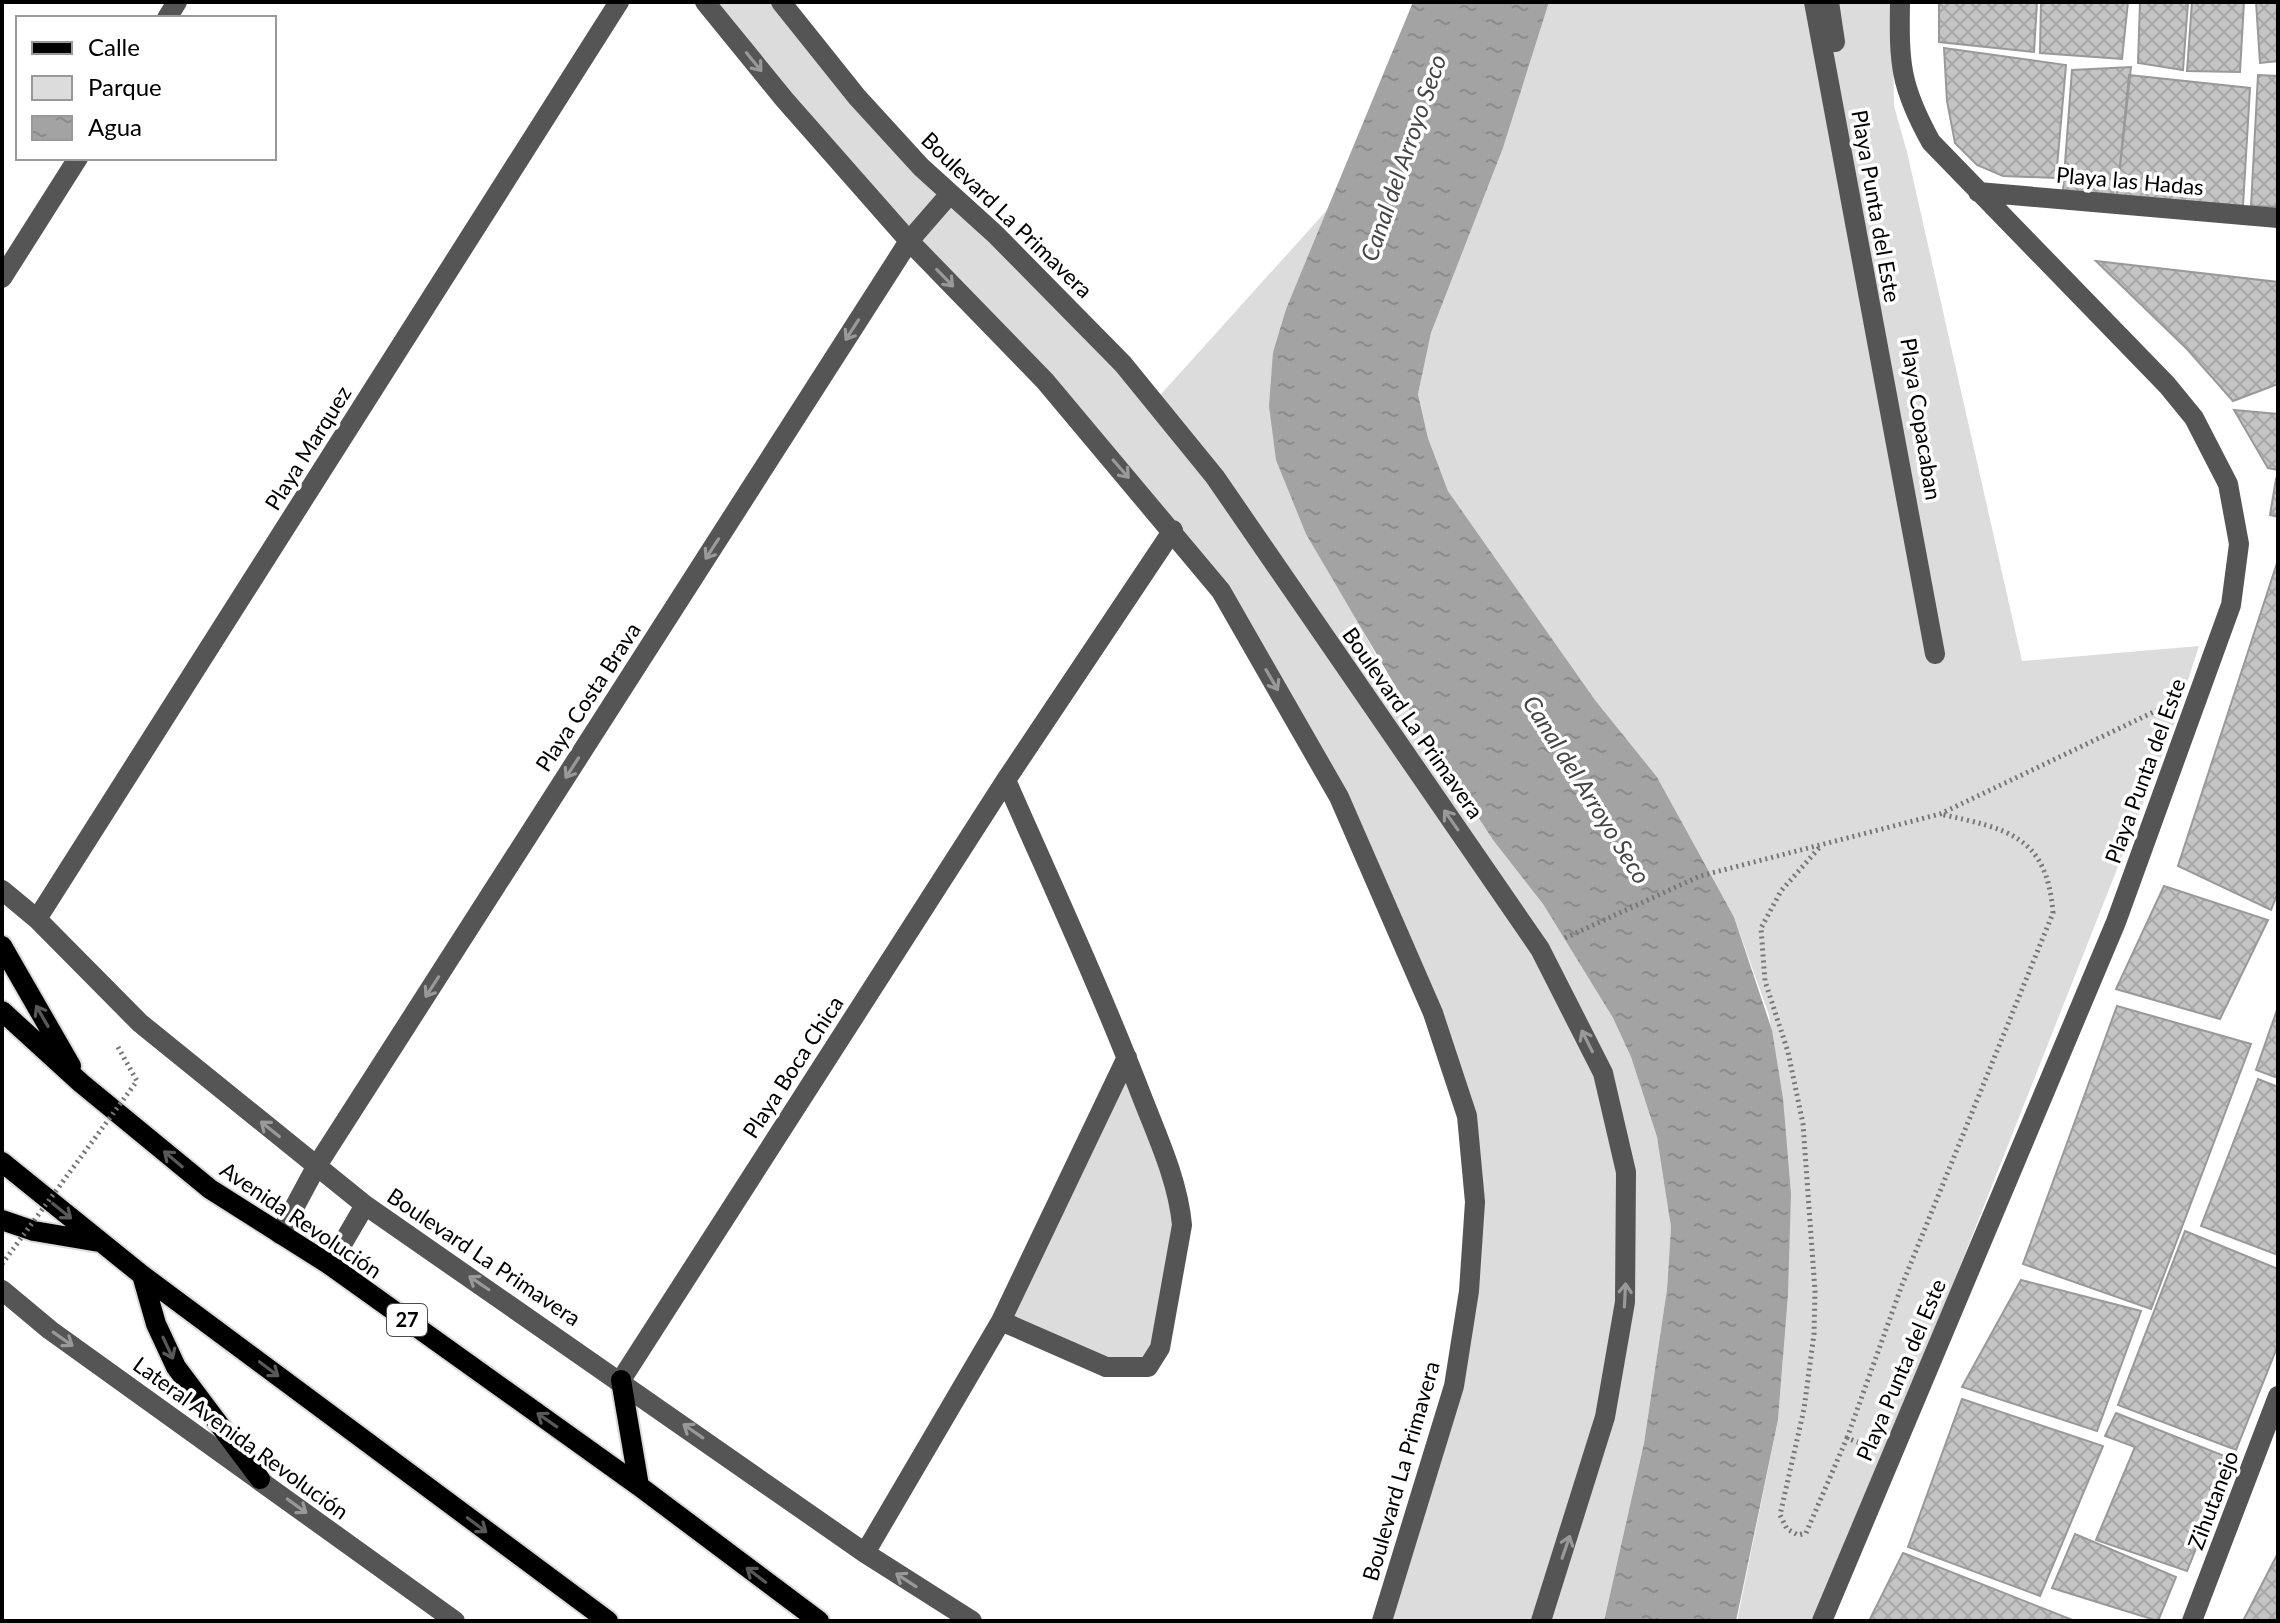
<svg xmlns="http://www.w3.org/2000/svg" width="2280" height="1623" viewBox="0 0 2280 1623" font-family="Lato,sans-serif">
<style>
.green{fill:#dcdcdc}
.water{fill:url(#water-ripples)}
.building{fill:url(#building-cross-hatch);stroke:#999;stroke-width:2}
.lines{fill:none;stroke-linecap:round;stroke-linejoin:round}
.major-casing{stroke:#dbdbdb;stroke-width:24}
.path{stroke:#777;stroke-width:5;stroke-dasharray:2 4;stroke-linecap:butt}
.minor{stroke:#555;stroke-width:20}
.major{stroke:#000;stroke-width:20}
.path-bridge{stroke:#777;stroke-width:5;stroke-dasharray:2 4;stroke-linecap:butt}
.oneway{stroke:#999}
.oneway2{stroke:#595959}
.labels{text-anchor:middle;stroke-width:7;stroke-linejoin:round;paint-order:stroke}
.shield{fill:#fff;stroke:#4c4c4c;stroke-width:2}
.shield-label{font-size:20px;font-weight:bold;fill:#000}
.street-label{font-size:22px;fill:#000;stroke:#fff}
.water-label{font-size:24px;font-style:italic;fill:#444;stroke:#fff}
</style>
<defs>
<pattern id="water-ripples" width="26" height="14" patternUnits="userSpaceOnUse" patternTransform="scale(2)"><rect width="26" height="14" fill="#a3a3a3"/><path d="M2 4q2-2 4 0t4 0M15 11q2-2 4 0t4 0" fill="none" stroke="#8b8b8b"/></pattern>
<pattern id="building-cross-hatch" width="8" height="8" patternUnits="userSpaceOnUse" patternTransform="scale(2)"><rect width="8" height="8" fill="#c4c4c4"/><path d="M0 0l8 8M0 8l8-8" fill="none" stroke="#a7a7a7"/></pattern>
</defs>
<rect width="100%" height="100%" fill="#fff"/>
<!-- green -->
<path class="green" d="M705,2H785L857,97L1154,402L1328,209L1286,309L1273,352L1350,605L1378,660L1417,723L1493,840L1543,904L1613,1018L1631,1057L1657,1137L1667,1184L1671,1227L1667,1289L1644,1443L1604,1621H1382L1469,1291L1467,1116L1339,797L1221,591Z
M1549,2H1892L1894,106L1907,152L2022,661L2199,646L2172,730L1820,1621H1737L1778,1420L1783,1357V1098L1769,1015L1734,917L1657,777L1595,700L1448,491L1428,438L1418,393L1431,333L1503,148Z
M1127,1057L1180,1205L1160,1348L1139,1369L1001,1321Z"/>
<!-- water -->
<path class="water" d="M1413,2H1549L1503,148L1431,333L1418,394L1428,438L1448,491L1595,700L1657,777L1734,917L1772,1030L1783,1098L1791,1194L1788,1294L1778,1420L1736,1621H1604L1644,1443L1667,1289L1671,1227L1657,1137L1631,1057L1613,1018L1543,904L1493,840L1417,723L1306,534L1276,460L1269,406L1273,352L1286,309Z"/>
<!-- building -->
<path class="building" d="M1939,2H2037L2034,52L1939,42Z
M2041,2H2128L2122,59L2040,53Z
M2140,2H2188L2183,70L2138,63Z
M2192,2H2244L2240,72L2187,71Z
M2256,2H2278V61L2260,63Z
M1944,48L2066,65L2056,178L2003,176L1977,165L1955,143L1947,101Z
M2131,67L2117,195L2063,190L2072,70Z
M2129,75L2250,88L2243,206L2117,195Z
M2258,75L2278,76V207L2251,206Z
M2096,261L2278,282V384L2233,401L2187,349Z
M2234,410L2278,414V470L2268,468Z
M2276,479L2278,480V517L2270,515Z
M2278,560V892L2271,910L2178,866Z
M2164,886L2268,920L2220,1019L2116,989Z
M2117,1006L2251,1044L2151,1309L2023,1264Z
M2278,1007V1078L2256,1070Z
M2258,1079L2278,1087V1255L2201,1226Z
M2185,1231L2278,1269V1345L2236,1450L2118,1405Z
M2021,1280L2141,1311L2097,1431L1962,1387Z
M1962,1399L2103,1446L2040,1596L1908,1547Z
M2116,1413L2232,1459L2187,1571L2096,1540L2135,1447L2105,1436Z
M2075,1534L2176,1577L2158,1621L2052,1588Z
M1903,1553L2075,1621H1869Z
M2278,1553V1621H2243Z"/>
<g class="lines">
<defs>
<path id="major" d="M2,946L71,1066
M2,1011L81,1083L210,1189L330,1265L639,1486L819,1621
M2,1162L142,1275L608,1621
M2,1220L34,1231L99,1242
M142,1275L156,1324L176,1367L260,1479
M621,1380L639,1486"/>
</defs>
<!-- major casing -->
<use href="#major" class="major-casing"/>
<!-- path -->
<path class="path" d="M1819,848L1781,891L1761,928L1765,981L1788,1052L1803,1124L1815,1291L1814,1334L1804,1409L1780,1515L1787,1529L1798,1535L1806,1533L1847,1438L1863,1444
M1565,938L1700,876L1940,814L2162,708
M118,1047L137,1081
M1847,1438L1902,1285L2053,913C2047,835 2007,829 1940,814"/>
<!-- minor -->
<path class="minor" d="M705,2L784,99L909,241L1045,381L1221,591L1339,797L1433,1013L1467,1116L1475,1202L1469,1291L1454,1386L1382,1621
M781,2L857,97L921,167L995,234L1123,364L1215,477L1540,949L1603,1073L1626,1172L1625,1302L1605,1417L1541,1621
M1814,2L1935,654
M1829,2L1835,42
M167,18L177,2
M1978,192L2278,218
M2,278L78,158
M2,890L37,919L140,1023L365,1205L865,1553L972,1621
M37,919L619,2
M280,1234L316,1167L909,241L949,195
M330,1265L365,1205
M2,1290L50,1330L455,1621
M1001,1321L1106,1367H1148L1160,1348L1182,1225C1178,1181 1158,1138 1142,1097C1101,990 1052,885 1006,780
M621,1380L1006,780L1173,530
M865,1553L1001,1321L1127,1057
M1822,1621L2116,922L2231,605L2239,544L2228,484L2194,418L2167,385L1931,142C1900,86 1899,64 1900,2
M2192,1621L2278,1396"/>
<!-- major -->
<use href="#major" class="major"/>
<!-- path-bridge -->
<path class="path-bridge" d="M2,1264L137,1081"/>
</g>
<!-- one-way arrows -->
<defs><path id="oneway-shaft" d="M-6 0H5M1.5-3L5.5 0L1.5 3" fill="none" stroke-width="1.6" stroke-linecap="round" stroke-linejoin="round" transform="scale(2)"/></defs>
<g class="oneway">
<use href="#oneway-shaft" transform="translate(754 62) rotate(51)"/>
<use href="#oneway-shaft" transform="translate(945 278) rotate(46)"/>
<use href="#oneway-shaft" transform="translate(852 330) rotate(123)"/>
<use href="#oneway-shaft" transform="translate(1121 469) rotate(49)"/>
<use href="#oneway-shaft" transform="translate(712 549) rotate(123)"/>
<use href="#oneway-shaft" transform="translate(1272 680) rotate(60)"/>
<use href="#oneway-shaft" transform="translate(572 768) rotate(123)"/>
<use href="#oneway-shaft" transform="translate(1451 820) rotate(-125)"/>
<use href="#oneway-shaft" transform="translate(432 987) rotate(123)"/>
<use href="#oneway-shaft" transform="translate(1587 1041) rotate(-117)"/>
<use href="#oneway-shaft" transform="translate(270 1129) rotate(-141)"/>
<use href="#oneway-shaft" transform="translate(479 1283) rotate(-146)"/>
<use href="#oneway-shaft" transform="translate(1625 1295) rotate(-87)"/>
<use href="#oneway-shaft" transform="translate(63 1339) rotate(35)"/>
<use href="#oneway-shaft" transform="translate(693 1431) rotate(-145)"/>
<use href="#oneway-shaft" transform="translate(297 1506) rotate(36)"/>
<use href="#oneway-shaft" transform="translate(1566 1547) rotate(-71)"/>
<use href="#oneway-shaft" transform="translate(906 1580) rotate(-147)"/>
</g>
<g class="oneway2">
<use href="#oneway-shaft" transform="translate(42 1016) rotate(-120)"/>
<use href="#oneway-shaft" transform="translate(173 1159) rotate(-140)"/>
<use href="#oneway-shaft" transform="translate(62 1211) rotate(39)"/>
<use href="#oneway-shaft" transform="translate(168 1348) rotate(65)"/>
<use href="#oneway-shaft" transform="translate(269 1369) rotate(37)"/>
<use href="#oneway-shaft" transform="translate(547 1420) rotate(-145)"/>
<use href="#oneway-shaft" transform="translate(477 1525) rotate(37)"/>
<use href="#oneway-shaft" transform="translate(756 1575) rotate(-143)"/>
</g>
<g class="labels">
<!-- shield labels -->
<rect class="shield" x="387" y="1304" width="40" height="32" rx="6"/>
<g class="shield-label">
<text x="407" y="1327">27</text>
</g>
<!-- street labels -->
<g class="street-label">
<text transform="translate(2130 181) rotate(5)" y="8">Playa las Hadas</text>
<text transform="translate(1876 206) rotate(80)" y="8">Playa Punta del Este</text>
<text transform="translate(1007 215) rotate(44)" y="8">Boulevard La Primavera</text>
<text transform="translate(1921 419) rotate(81)" y="8">Playa Copacaban</text>
<text transform="translate(308 448) rotate(-58)" y="8">Playa Marquez</text>
<text transform="translate(588 697) rotate(-57)" y="8">Playa Costa Brava</text>
<text transform="translate(1413 723) rotate(55)" y="8">Boulevard La Primavera</text>
<text transform="translate(2145 771) rotate(-70)" y="8">Playa Punta del Este</text>
<text transform="translate(793 1067) rotate(-57)" y="8">Playa Boca Chica</text>
<text transform="translate(301 1220) rotate(34)" y="8">Avenida Revolución</text>
<text transform="translate(484 1257) rotate(34)" y="8">Boulevard La Primavera</text>
<text transform="translate(1901 1370) rotate(-67)" y="8">Playa Punta del Este</text>
<text transform="translate(241 1438) rotate(36)" y="8">Lateral Avenida Revolución</text>
<text transform="translate(1401 1471) rotate(-74)" y="8">Boulevard La Primavera</text>
<text transform="translate(2213 1500) rotate(-69)" y="8">Zihutanejo</text>
</g>
<!-- water labels -->
<g class="water-label">
<text transform="translate(1404 158) rotate(-71)" y="8">Canal del Arroyo Seco</text>
<text transform="translate(1586 790) rotate(58)" y="8">Canal del Arroyo Seco</text>
</g>
</g>
<!-- border -->
<rect width="2280" height="1623" fill="none" stroke="#000000" stroke-width="8"/>
<!-- legend -->
<rect x="16" y="16" width="260" height="144" fill="#ffffff" stroke="#999999" stroke-width="2"/>
<rect x="32" y="42" width="40" height="12" fill="#000000" stroke="#999999" stroke-width="2"/>
<text x="88" y="56" font-size="24" fill="#000000">Calle</text>
<rect x="32" y="76" width="40" height="24" fill="#dcdcdc" stroke="#999999" stroke-width="2"/>
<text x="88" y="96" font-size="24" fill="#000000">Parque</text>
<rect x="32" y="116" width="40" height="24" fill="url(#water-ripples)" stroke="#999999" stroke-width="2"/>
<text x="88" y="136" font-size="24" fill="#000000">Agua</text>
</svg>
